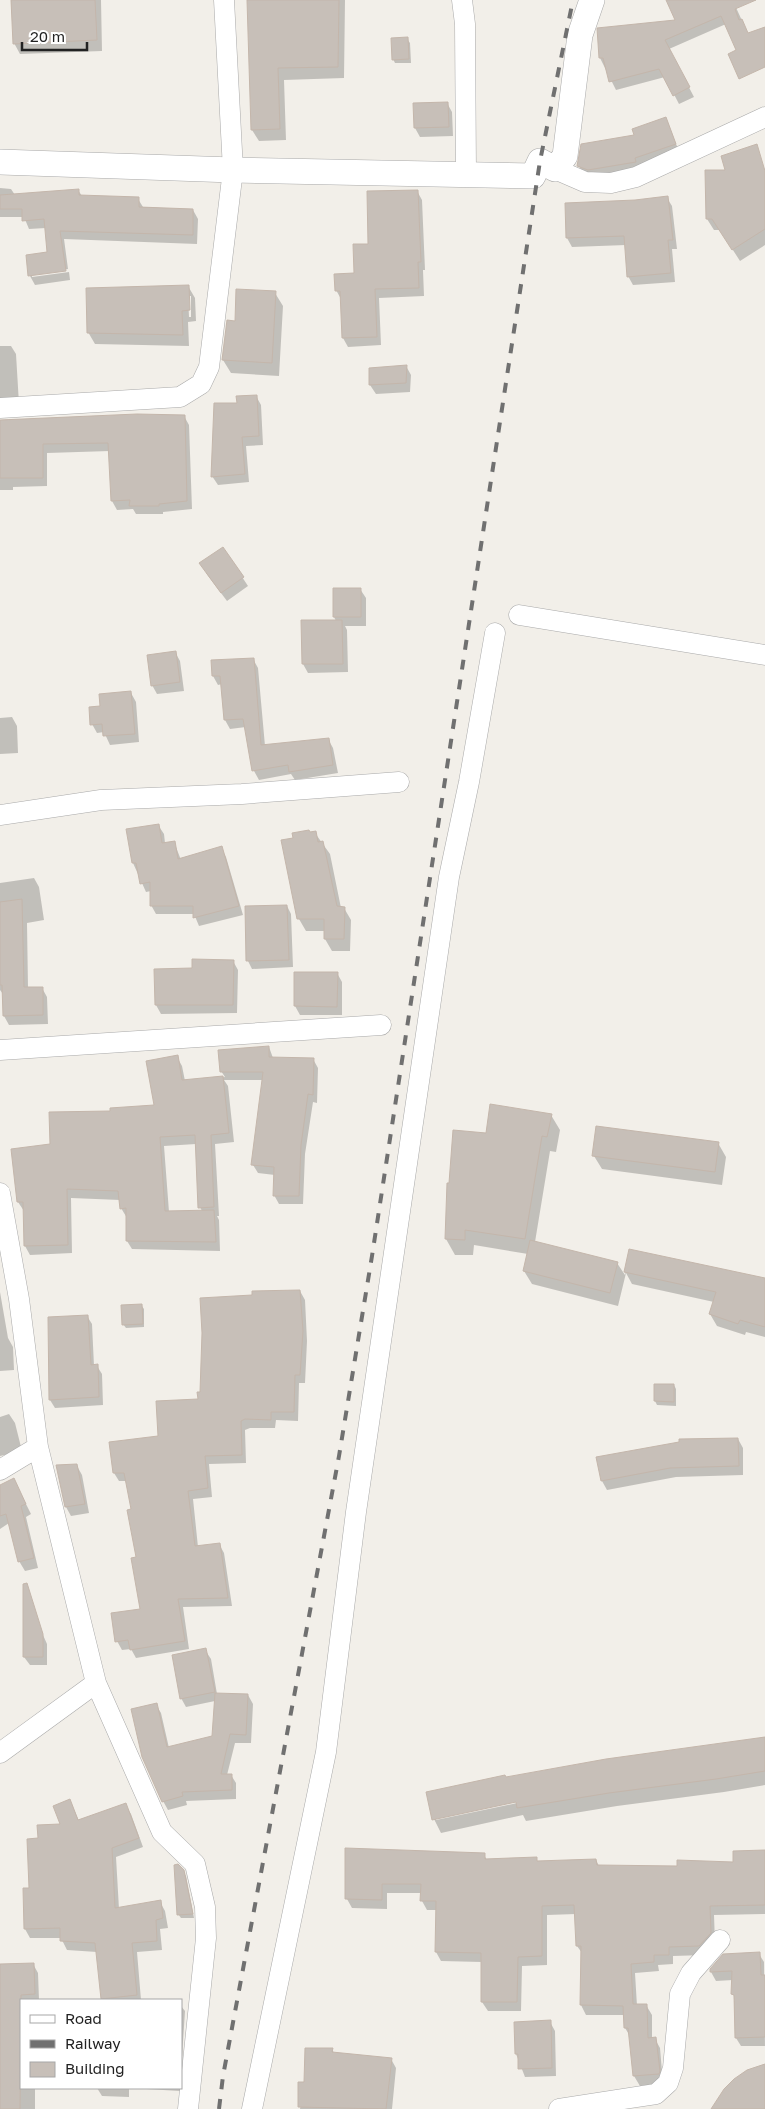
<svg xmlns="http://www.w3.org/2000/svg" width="765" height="2109" viewBox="0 0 765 2109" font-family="'Golos Text',sans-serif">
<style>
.shadow{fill:#0003;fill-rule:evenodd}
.building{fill:#c7bfb8;stroke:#c4b6ab}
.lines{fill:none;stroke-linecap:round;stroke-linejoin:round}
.minor-casing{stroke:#a9a9a9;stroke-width:21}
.tertiary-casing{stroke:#a9a9a9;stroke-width:26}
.minor{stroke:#fff;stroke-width:20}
.tertiary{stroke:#fff;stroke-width:25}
.rail{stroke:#707070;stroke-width:4;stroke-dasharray:10 10;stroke-linecap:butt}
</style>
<rect width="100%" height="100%" fill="#f2efe9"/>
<!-- shadow -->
<path class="shadow" d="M11,0H101L102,51L20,54L14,43Z
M249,0H345L344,78L284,80L286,140L259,141L252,130Z
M667,0H735L733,1L744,25L726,24L669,49L694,97L679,104L665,77L616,90L600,58L676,21Z
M407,39L410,43L411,63H395L393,59Z
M447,103L452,112L453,136L420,137L415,128Z
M666,118L680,154L640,171L594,179L584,174L578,165L636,136Z
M765,179V245L740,261L720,230H714L707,219V187Z
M0,188L11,189L15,195L78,190L82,196L138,199L143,207L193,210L198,219L197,244L64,239L68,269L32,274V277L69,272L70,280L35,285L30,276L48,253L46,228L29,229L24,217H0Z
M417,191L422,200L425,270H423L424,296L379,298L381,345L348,347L343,338L341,299L336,290L355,274L369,245Z
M667,198L672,206L677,249H672L675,282L633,285L628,276L626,245L572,247L567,238L566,204L635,202Z
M188,286L195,298L196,321L188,322L189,346L95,344L88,332ZM188,296H191V317H189Z
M275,293L283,306L279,376L231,373L223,360L236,322Z
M0,346H11L16,354L19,404L0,407Z
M406,366L411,375L410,392L376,394L370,385L371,370Z
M256,396L261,405L263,445L246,446L249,482L218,485L212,476Z
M137,415L184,416L189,425L192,509L163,512V514H136L133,509L117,510L112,501L110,451L47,453V486L13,487V490H0V420Z
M223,548L248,586L227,601L206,573Z
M360,589L366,598V626H345L347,630L348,672L308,673L303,664L336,621L334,617Z
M175,652L180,661L184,691L157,694L152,685Z
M253,659L258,668L265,746L328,739L333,748L338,773L295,780L291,774L259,780L254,771L246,727L230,729L225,720L222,684L218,685L213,676Z
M131,693L136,702L139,742L110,745L104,732L97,733L92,724L101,707Z
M12,717L17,726L18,753L0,754V718Z
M158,825L164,834L165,843L174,842L181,860L221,848L226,857L243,915L199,926L194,914H156L151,905V891L146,892L133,863Z
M315,833L330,854L341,908H344L351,920L350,951H332L325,939V931H306L299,919L310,834Z
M34,878L39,887L44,920L27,923L28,988H42L47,997L48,1024L9,1025L4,1016L3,994L0,990V883Z
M287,906L291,914L293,967L252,969L248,961Z
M233,961L238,970L237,1013L161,1014L156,1005L155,970L194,969Z
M337,973L342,982V1015H300L295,1006Z
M269,1047L273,1058L313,1059L318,1068L317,1103L313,1102L305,1154L303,1204H279L274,1195L275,1175L258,1173L253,1165L263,1080H224L228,1086L234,1142L215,1144L219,1216H217L219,1220L220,1251L132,1249L127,1241V1218L121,1208L120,1200L71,1198L72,1253L30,1255L25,1246L24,1211L18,1202L51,1145L112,1112L156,1106L177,1057L182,1066L185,1081L225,1077L221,1071ZM196,1144L200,1207L202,1211L169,1212L164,1146Z
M551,1115L560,1130L556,1152L550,1151L535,1242L617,1263L625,1275L630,1251L765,1279V1337L746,1332L745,1335L717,1326L710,1314L714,1302L632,1284L626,1273L618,1306L532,1284L524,1271L528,1254L474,1245L473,1255H455L446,1239L448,1184H450L487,1134Z
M718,1143L726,1157L722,1185L602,1169L594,1156Z
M300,1291L305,1300L307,1341L305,1383H299L298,1421L276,1420L275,1428H250L245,1430L246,1463L209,1464L212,1497L193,1499L198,1547L219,1544L224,1553L232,1606L183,1607L189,1649L136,1658L131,1649L122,1650L117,1641L141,1610L132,1510L127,1481H119L114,1473L159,1437L199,1400L254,1296Z
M0,1292L8,1338L13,1347L14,1370L0,1371Z
M141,1305L144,1309V1327L126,1328L123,1324Z
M87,1316L92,1324L94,1366H97L102,1374L103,1405L55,1408L50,1400L49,1318Z
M655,1385H674L676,1389V1406L657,1405L655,1401Z
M9,1414L15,1423L22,1451L0,1456V1417Z
M738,1439L743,1448V1475L676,1477L607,1490L602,1481L597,1458Z
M57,1466H77L82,1475L89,1513L71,1516L66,1507Z
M0,1486L19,1490L31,1514L26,1517L38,1568L25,1571L19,1561L9,1523L0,1529Z
M39,1626L47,1644V1665H30L24,1657Z
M205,1650L211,1659L217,1694L248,1695L253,1704L251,1743H235L227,1775H231L236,1783V1799L186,1801L187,1805L168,1810L163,1801L156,1705L161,1713L169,1748L214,1737L215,1701L186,1707L181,1698Z
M765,1737V1785L724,1792L617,1806L526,1821L523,1815L441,1833L434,1819L428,1793L505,1776L506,1778ZM522,1799V1802L436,1820V1818Z
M70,1800L79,1821L125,1805L131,1814L143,1847L116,1857L119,1909L160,1902L165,1911L168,1928L160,1929L162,1950L137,1952L141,2000H151H102L97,1952L67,1950L61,1938H30L25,1929L24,1889H30L39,1839L62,1825Z
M346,1849L484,1855L487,1860L536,1859L538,1862L596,1860L599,1866L678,1867L735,1863L765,1851V1914L714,1915L715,1943L705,1955L673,1956V1964L658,1965L659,1971L635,1973L637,2006L646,2005L652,2015V2039H655L660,2048L663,2083L640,2086L634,2076L630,2036L625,2028V2015H586L581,2005L582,1953L577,1946L576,1914L547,1915V1965L522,1966L521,2011H488L482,2002V1962L441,1961L436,1952L437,1910H427L422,1901V1893H387V1909L352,1908L347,1899Z
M183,1871L186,1876L194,1918H181L178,1914Z
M759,1954L764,1962L765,2046H741L736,2038L733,1980L716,1981L711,1972Z
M33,1964L38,1973L39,2000H21V2025L0,2024V1965Z
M181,2006L185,2011L181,2073Z
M550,2022L555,2031L556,2076L525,2077L516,2054Z
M0,2048H21V2088H35V2109H0Z
M332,2049L334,2053L391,2059L396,2068L392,2109H300L305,2084Z
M97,2088H180V2091L129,2088V2097L102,2096Z"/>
<!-- building -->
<path class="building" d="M11,0H95L97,40L13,44Z
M247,0H339L338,67L278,68L280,129L251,130Z
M666,0H756L735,9L739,20L742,19L748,33L765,27V67L739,79L728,54L736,50L721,16L665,40L690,87L673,96L659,69L609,82L603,58H599L597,28L675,20Z
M408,37L409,59L392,60L391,38Z
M448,102L449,127L414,128L413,103Z
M666,117L676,144L635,158L636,162L588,170L577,166L581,144L634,135L632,129Z
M757,144L765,171V229L732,250L712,219H706L705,170H725L721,156Z
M79,189V195L139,197V207L193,209V235L60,231L66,271L28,276L26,255L47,252L44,219L22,221V209H0V195Z
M418,190L421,262H418L419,288L375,289L377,337L342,338L340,291H335L334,274L354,273L353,244H368L367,191Z
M668,196L673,240H668L671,273L627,277L624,236L566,238L565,203L635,200Z
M189,285L190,310L182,311L183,335L87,333L86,288Z
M236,289L276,291L272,363L222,360L227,320L235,321Z
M407,365L406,383L369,385V368Z
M257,395L259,436L242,437L245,474L211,477L214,403H237L236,396Z
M137,414L185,415L187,501L159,504V506H129L130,500L111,501L108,443L43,444V478H0V420Z
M223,547L244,577L221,593L199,563Z
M333,588H361V617H333Z
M301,620H342L343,664H302Z
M176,651L180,682L151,686L147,655Z
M254,658L261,745L329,738L333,765L289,772L288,765L252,771L243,719L224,720L220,676H212L211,660Z
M131,691L135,734L103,736L102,724L90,725L89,707L100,706L99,694Z
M159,824L162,843L175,841L178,859L222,846L239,906L193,918V906H150V882L140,884L136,863H132L126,829Z
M309,830L310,832L316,831L318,842L323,841L337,906L345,907L344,939H324V919H297L281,840L293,838L292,833Z
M22,899L24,987H43V1015L3,1016L2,985H0V902Z
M287,905L289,960L246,961L245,906Z
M192,959L234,960L233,1005H155L154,969L192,968Z
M294,972H338L337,1007L294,1006Z
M269,1046V1057L314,1058L313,1095L308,1094L301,1145L299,1196H273L274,1167L251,1165L263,1072H220L218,1050Z
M178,1055L182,1080L223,1076L229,1133L211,1135L214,1207L198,1208L195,1135L160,1137L165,1211L214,1210L216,1242L126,1241V1208L120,1209L118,1191L67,1189L68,1245L24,1246L23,1202H17L11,1149L50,1144L49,1112L110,1111V1108L154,1105L146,1061Z
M490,1104L552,1114L547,1137L542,1136L525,1239L465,1230V1240L445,1239L447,1183H449L453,1130L486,1133Z
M596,1126L719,1142L715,1172L592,1156Z
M530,1240L618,1262L610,1293L523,1271Z
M629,1249L765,1278V1327L740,1320L738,1324L709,1314L716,1292L624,1272Z
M300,1290L303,1331L300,1375H295L294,1412H271V1420L245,1419L241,1421L242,1455L205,1456L208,1488L188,1491L195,1546L220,1543L228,1598L178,1599L185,1641L130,1650L128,1640L115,1642L111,1613L140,1609L131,1558L136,1557L127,1510L131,1509L124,1473H113L109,1442L158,1436L156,1401L198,1399L197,1392H200L202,1333L200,1298L252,1295V1291Z
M142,1304L143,1324L122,1325L121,1305Z
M88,1315L91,1365L98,1364L99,1397L49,1400L48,1317Z
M654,1384H674V1402L654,1401Z
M738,1438L739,1466L670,1468L601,1481L596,1457L679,1442V1439Z
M77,1464L85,1504L65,1507L56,1465Z
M14,1478L26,1504L21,1506L34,1558L18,1562L6,1514L0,1516V1485Z
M27,1583L43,1634V1657H23V1584Z
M206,1648L215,1692L180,1699L172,1655Z
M215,1693L248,1694L246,1735L230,1734L221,1774H232V1790L182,1792L183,1796L162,1802L142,1757L131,1709L157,1703L167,1747L212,1736Z
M765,1737V1771L716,1779L609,1793L517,1808L516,1802L432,1820L426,1792L505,1775L506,1777L606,1759Z
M70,1799L78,1820L126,1803L139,1838L112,1848L115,1908L161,1900L163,1918L156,1920L157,1941L132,1943L137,1995L101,1999L95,1943L60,1941V1928L24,1929L23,1888H29L27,1839L38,1838L37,1825L60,1824L53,1806Z
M345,1848L485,1853V1859L537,1857V1861L596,1859L597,1865L677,1866V1860L733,1862V1851L765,1850V1905L710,1906L711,1933L699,1946L669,1947V1955H654V1962L631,1964L633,2004H647L648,2038L656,2037L660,2071L659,2074L633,2076L628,2028H624L623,2006L580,2005L581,1946H576L574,1905L542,1906V1956L518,1957L517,2002H481V1953L435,1952L436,1901H420L421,1884H382V1900L345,1899Z
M178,1864L184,1870L193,1914L177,1915L174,1865Z
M760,1952L761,1975H765V2037L735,2038L734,1995L731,1994L732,1971L710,1972V1969L723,1954Z
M34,1963L35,1994L21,1995L20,2109H0V1964Z
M551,2020L552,2068L518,2069V2054H515L514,2022Z
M305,2048H333L332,2052L392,2058L386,2109L298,2107V2082H304Z
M765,2064V2109H711L724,2089L734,2079L747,2070Z"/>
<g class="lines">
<defs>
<path id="minor" d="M462,0L465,24L466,174
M555,169L585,182L611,183L636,177L765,117
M0,408L180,397L201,384L209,367L233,170L224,0
M519,615L765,655
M0,815L101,800L242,794L399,782
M0,1050L381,1025
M0,1193L19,1299L38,1447L96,1683L162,1832L195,1864L205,1907L206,1938L188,2109
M0,1470L38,1447
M0,1753L96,1683
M252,2109L326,1752L356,1512L449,877L469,782L495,633
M559,2109L656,2094L668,2083L673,2068L680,1994L691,1973L720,1940"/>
<path id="tertiary" d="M0,162L233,170L533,176L540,161L555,169L565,156L580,35L592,0"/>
</defs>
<!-- minor casing -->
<use href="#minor" class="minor-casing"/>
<!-- tertiary casing -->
<use href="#tertiary" class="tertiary-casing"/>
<!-- minor -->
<use href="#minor" class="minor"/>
<!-- tertiary -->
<use href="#tertiary" class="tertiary"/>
<!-- rail -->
<path class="rail" d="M219,2109L223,2076L339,1456L372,1256L540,161L573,0"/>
</g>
<!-- legend -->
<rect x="20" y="1999" width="162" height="90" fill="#ffffff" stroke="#a7a7a7"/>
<rect x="30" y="2015" width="25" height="8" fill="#ffffff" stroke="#a7a7a7"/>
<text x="65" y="2024" font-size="15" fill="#222222">Road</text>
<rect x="30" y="2040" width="25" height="8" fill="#707070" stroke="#a7a7a7"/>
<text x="65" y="2049" font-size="15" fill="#222222">Railway</text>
<rect x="30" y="2062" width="25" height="15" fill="#c7bfb8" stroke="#a7a7a7"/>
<text x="65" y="2074" font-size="15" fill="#222222">Building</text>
<!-- scale -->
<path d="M22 42v8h65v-8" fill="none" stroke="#222222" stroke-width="2.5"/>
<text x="30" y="42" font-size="15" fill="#222222" stroke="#ffffff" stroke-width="4" paint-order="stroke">20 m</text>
</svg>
